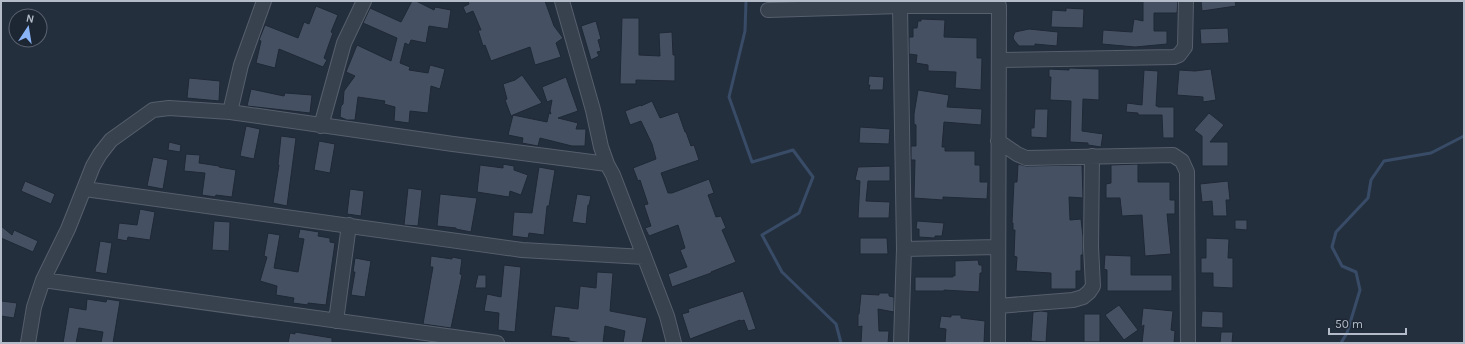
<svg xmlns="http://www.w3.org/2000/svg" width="1465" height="344" viewBox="0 0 1465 344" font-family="Karla,sans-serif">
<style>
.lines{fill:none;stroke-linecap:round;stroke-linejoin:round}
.stream{stroke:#394c67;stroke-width:3}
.building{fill:#455162;stroke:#1f2835}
.minor-casing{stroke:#565f6c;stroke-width:16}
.minor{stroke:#38414e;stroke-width:14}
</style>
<rect width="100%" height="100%" fill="#242f3e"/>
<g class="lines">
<!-- stream -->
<path class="stream" d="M746,1L745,31L729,97L752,162L793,150L813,177L799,213L762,235L782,272L836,324L841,343
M1341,343L1347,333L1360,290L1356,272L1342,266L1332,247L1336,232L1368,198L1371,180L1384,161L1431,153L1464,136"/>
</g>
<!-- building -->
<path class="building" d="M412,1H416L434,10L435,7L451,10L448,29L429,26L426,43L411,40L409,45L405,43L400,63L410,67L409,70L428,73L430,65L445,69L440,89L431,86L428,113L410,111L409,123L394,121L395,107L384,104L385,101L358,97L355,120H347L340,117L341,106L343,104L344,91L355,76L346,72L357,45L391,61L397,38L363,23L370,8L401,22Z
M468,1H545L554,26L563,38L556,43L561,57L535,65L530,47L491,61L485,45L483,46L478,30H481L473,11L466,14L463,7L469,4Z
M1143,1H1178L1177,13H1154V31H1167V44L1135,47L1102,44L1103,30L1132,32L1134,19L1143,21Z
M1201,1H1235L1236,6L1202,11Z
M316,6L338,15L331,32L333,33L324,58L327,60L323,67L279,49L275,68L256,63L261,41L259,40L265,25L298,38L304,22L309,24Z
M1066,8L1084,9L1083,28L1051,27L1052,10L1066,11Z
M622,18H639V55L660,56L659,33L672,32L673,55H675V81L636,80V84H620Z
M921,19L945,20L944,37L977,38V58H982L981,90L955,88L956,72L928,71V65L916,63L917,55L909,54V37H913V28H917L918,21H921Z
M596,21L601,39L598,40L601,51L597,52L599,56L591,60L581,26Z
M1228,28L1229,43L1201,44L1200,29Z
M1029,29L1058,32L1057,46L1035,44V46H1019L1014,40L1013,37L1015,32Z
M1069,68L1099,69V100L1083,99L1082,131L1103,134L1101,147L1088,145V143L1070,142L1071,101L1050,100L1051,77H1049V69L1069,70Z
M1211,69L1216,100L1203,102V97L1177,95L1179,70L1195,71Z
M1144,70L1158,71L1156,106H1158V107H1174V138H1163L1162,115H1138V113L1126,112L1127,103L1142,105Z
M522,75L542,103L513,115L547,122L549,113L551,114L550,111L552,100L547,102L542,87L566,77L578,111L558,118L578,123L576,129H586L585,146H572L540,138L538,146L522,143L523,138L508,135L513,115L511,116L505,100L507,99L503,84L515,80Z
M869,76L884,77L883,90H869L870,85H868Z
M189,78L220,81L219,101L187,98Z
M251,89L284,96L285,93L312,95L310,113L247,106Z
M918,90L949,95L947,107L982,109L981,125L944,122L942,147H945V151H975V165H980V182H988L987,199L943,197V200L914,198L915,160H911V146H916V125L914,124V114Z
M652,101L660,118L678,112L685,132H686L691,146L694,145L699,160L661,173L668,193H672L709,179L714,193L708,195L716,217L721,216L726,228L722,230L736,262L711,272V273L672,287L668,274L687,267L680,250L685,248L678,225L649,236L645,228L651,226L644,205L648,204L640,180L638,181L633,168L656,159L652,144L641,121L630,125L625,111L641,105V106Z
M1035,109H1048L1047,138L1031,137V128H1034Z
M1209,113L1224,125L1210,142H1228V166H1202V136L1194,130Z
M246,126L260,129L254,159L240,156Z
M860,127L890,129L889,144L859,143Z
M281,136L296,138L287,206L273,203L279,165H278Z
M319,141L335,144L330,173L314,170Z
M169,142L181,145L180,152L168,150Z
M186,154L200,155L199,163L219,166V167L236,170L232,197L216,195L215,197L202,195L205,173L184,171Z
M153,157L168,160L163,189L147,186Z
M503,164L514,166V170L528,175L521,195L510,191L509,197L477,192L480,165L503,168Z
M1018,164L1026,166L1082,165L1083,198L1069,197L1070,220L1081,219L1083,237V255H1081V271H1076V289H1051V273L1016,271L1017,257L1014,256L1015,230H1013V223H1012L1014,182H1017Z
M1138,164V182H1170V200H1175V214H1167L1171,254L1145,256L1142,215L1122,216L1120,198H1106V184L1111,183V165Z
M890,166V181H868L866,201L890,202L889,218H858L860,181L855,180L858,167Z
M539,167L555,170L549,206H547L544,235L529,233L528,238L512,236L514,212L532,213Z
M25,181L55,194L51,204L21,191Z
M1228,181L1230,200H1226L1227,216H1213L1212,201L1202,202L1200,184Z
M408,188L422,190L418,226L404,225Z
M350,189L364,191L361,216L347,214Z
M440,194L477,198L471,232L456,229V228L437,226Z
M577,194L591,196L589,205H588L586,224L572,222Z
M140,209L155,212L150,240L128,237L127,241L117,239L119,223L137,225Z
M1235,220H1247V230L1235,229Z
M214,221L230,222L229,251L212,250Z
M917,221L944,223L942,236H935V238L919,237V229H916Z
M1,226L12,235L14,230L38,241L33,252L1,238Z
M300,229L319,232L318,236L330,238V242L335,243L326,305L308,303V305L293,303L294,298L276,295L277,286L260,281L267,257L264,256L268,233L280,235L274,268L298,272L304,239L298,238Z
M860,238H887L888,254H860Z
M1206,238L1229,239L1228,258H1233V288L1213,287V273H1201V258H1206Z
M100,241L112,243L107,274L95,272Z
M1105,255L1131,256V275H1172V291H1107V270L1104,269Z
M431,256L452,259V257L462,259L460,274L462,275L451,328L423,324L433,267H430Z
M355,258L371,261L365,297L351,295L355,272H353Z
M978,260L979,265H982V273H980L979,292L944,290V291H915V277H953V275L955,276V261Z
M504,265L521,267L515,332L498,330L499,313L484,311L487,294L501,297Z
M597,272L613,273L610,311L647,318L642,343H623L625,331L605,326L603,343H582L569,341V338L551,336L555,306L578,309L580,286L596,288Z
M478,275H486V288H475Z
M743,291L756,329L748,331L744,320L741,321L740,320L690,339L682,314L689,312L688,309Z
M879,293H889V296L894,297V312L878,309L879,331H889L888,343H861L862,326L858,327V314H859L861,294L879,295Z
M87,299L106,302L107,299L120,301L113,343H101L103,332L79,328L76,343H63L69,307L86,310Z
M1,301L17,303L14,318L1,316Z
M1119,305L1138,330L1124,340L1105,315Z
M1143,308L1173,311L1171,330L1175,331L1174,343H1142L1144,325L1141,327Z
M1041,311L1048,312L1046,342L1031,341L1033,312Z
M1202,311L1223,312V328L1201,327Z
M1084,314H1100V342H1084Z
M951,315H961V318L985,321L984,343H945L946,329L939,328L941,316L951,317Z
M295,332L332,338V343H288L290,333L295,334Z
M1221,332H1233L1232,343H1220Z"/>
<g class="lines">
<defs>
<path id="minor" d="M562,1L593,110L601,147L607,164
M900,6L904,249L901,343
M768,10L900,6H999L998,343
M999,60L1174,57L1179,55L1185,47L1186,1
M230,112L241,65L264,1
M321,126L344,43L364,1
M998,141L1017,154L1026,158L1173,155L1182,161L1187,172L1188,343
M85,189L522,250L644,257
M904,249L998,247
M43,280L497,343
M998,306L1073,300L1083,297L1089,292L1093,286L1091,247L1092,156
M336,321L349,225
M28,343L34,307L43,280L68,229L93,166L100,154L111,140L153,110L169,108L230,112L453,144L607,164L613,175L667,316L674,343"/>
</defs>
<!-- minor casing -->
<use href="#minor" class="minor-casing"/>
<!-- minor -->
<use href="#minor" class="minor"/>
</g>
<!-- border -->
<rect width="1465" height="344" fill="none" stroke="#b4bcc9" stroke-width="4"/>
<!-- north arrow -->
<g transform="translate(28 28) rotate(12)"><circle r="19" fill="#1d2633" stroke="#59626f"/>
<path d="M0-3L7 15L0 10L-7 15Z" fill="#8ab4f8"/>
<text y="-6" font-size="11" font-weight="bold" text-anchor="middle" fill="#b4bcc9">N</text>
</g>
<!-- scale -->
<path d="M1329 328v6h77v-6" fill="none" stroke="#b4bcc9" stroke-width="2"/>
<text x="1335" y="328" font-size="12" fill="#b4bcc9" stroke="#1d2633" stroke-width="3" paint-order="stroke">50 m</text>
</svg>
